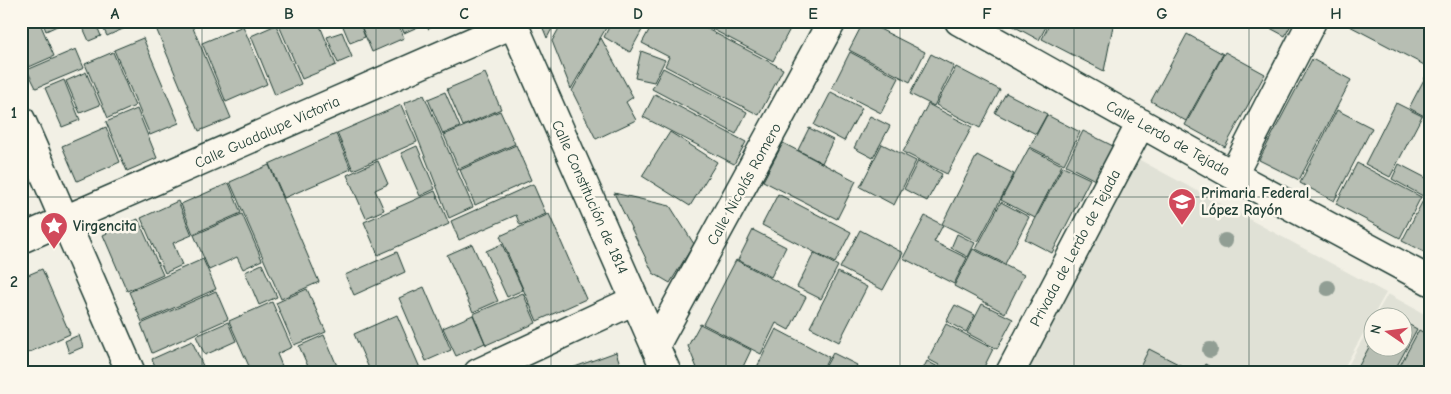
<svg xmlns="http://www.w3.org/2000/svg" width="1451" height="394" viewBox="0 0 1451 394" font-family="'Comic Neue',sans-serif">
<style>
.built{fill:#e0e1d6}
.building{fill:#b7beb3;stroke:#1f3d34}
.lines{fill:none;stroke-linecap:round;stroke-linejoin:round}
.minor-casing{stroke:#1f3d34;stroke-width:31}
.minor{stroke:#fbf7ec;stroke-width:28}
.tree{fill:#919e94}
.grid{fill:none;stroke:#1f3d34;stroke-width:1;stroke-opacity:0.55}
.labels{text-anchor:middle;stroke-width:5;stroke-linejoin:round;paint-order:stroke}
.street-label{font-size:15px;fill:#1f3d34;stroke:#fbf7ec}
.poi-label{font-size:15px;font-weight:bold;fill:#1f3d34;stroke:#fbf7ec;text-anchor:start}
.neatline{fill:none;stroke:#1f3d34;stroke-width:2}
.grid-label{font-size:16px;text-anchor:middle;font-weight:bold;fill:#1f3d34}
</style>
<rect width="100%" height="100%" fill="#f2f0e5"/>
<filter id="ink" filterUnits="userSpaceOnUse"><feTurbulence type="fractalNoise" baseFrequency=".02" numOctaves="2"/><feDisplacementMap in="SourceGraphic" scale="10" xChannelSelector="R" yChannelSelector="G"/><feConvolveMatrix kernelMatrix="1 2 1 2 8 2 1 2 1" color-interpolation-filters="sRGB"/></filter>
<g filter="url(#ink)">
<!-- built -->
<path class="built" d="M1138,159L1386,293L1341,373H1025Z
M1388,294L1430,317V373H1344L1373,320L1374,346H1404V316H1375Z"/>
<!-- building -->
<path class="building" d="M35,21H39L54,56L29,67L21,50V27Z
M42,21H68L46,31Z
M80,21H95L101,36L89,41Z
M100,21H141L107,36Z
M153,21H190L231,118L199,131Z
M282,21H318L336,65L302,79L278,23Z
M348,21H359L365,37L350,43L342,24Z
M359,21H397L404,38L372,52Z
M399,21H420L422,25L404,33Z
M425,21H446L428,29Z
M540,21H556L547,38Z
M563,21H610L571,89L552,41Z
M612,21H647L630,52L604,37Z
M654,21H692L783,69L759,115L665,66L669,57L642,43Z
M714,21H780L791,27L773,61L710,28Z
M864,21L925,52L910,82L849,50Z
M1004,21H1049L1039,40Z
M1051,21H1114L1104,71L1042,39Z
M1257,21H1293L1285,36Z
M1430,21V68L1342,22V21Z
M276,25L301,84L275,95L251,36Z
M243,26L267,84L226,102L202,43Z
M342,32L352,57L338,63L327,37Z
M1187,34L1223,54L1186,121L1151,101Z
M143,38L179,123L150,135L114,50Z
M601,38L633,97L626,102L636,120L596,139L572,91Z
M76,49L84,68L36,88L27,70Z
M641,51L665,60L654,82L635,78Z
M113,52L135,106L108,118L85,64Z
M850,52L899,78L881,113L832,88Z
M1225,52L1265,74L1225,147L1185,125Z
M931,54L954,66L934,106L910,94Z
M1312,59L1351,80L1299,180L1259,160Z
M956,67L1000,90L980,128L936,105Z
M663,68L747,112L736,134L652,89Z
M1429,70H1430V119L1409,108Z
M86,72L100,105L80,113L66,81Z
M485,73L501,109L463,126L447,89Z
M64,80L80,120L62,127L45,88Z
M445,92L460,127L443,134L428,99Z
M831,92L862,108L844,141L814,125Z
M1006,93L1047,114L1036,134L995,113Z
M655,94L746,142L734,164L643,117Z
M424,95L473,207L449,218L404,103Z
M1396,103L1422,116L1390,177L1365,164Z
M928,104L972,127L947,174L903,152Z
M401,105L417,142L353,170L337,133Z
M137,109L157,158L127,171L106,122Z
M1337,110L1372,128L1334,201L1300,183Z
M500,111L515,144L459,169L444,135Z
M1047,115L1080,132L1064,164L1030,147Z
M870,116L890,126L873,158L854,148Z
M106,127L120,162L77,181L62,146Z
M809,128L833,140L822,163L798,150Z
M1083,131L1113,146L1095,180L1066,165Z
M670,132L717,162L690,206L642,176Z
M336,134L351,169L284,198L269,164Z
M783,143L856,181L837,219L763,181Z
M882,144L916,161L894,205L860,187Z
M516,145L531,180L475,205L460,170Z
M417,146L435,189L420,196L401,153Z
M1029,148L1062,165L1035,218L1001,200Z
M977,155L1014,174L978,242L942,224Z
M378,161L388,184L375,190L384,210L366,218L347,175Z
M918,161L942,174L927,201L904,189Z
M1357,163L1421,197L1400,238L1336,204Z
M1399,164L1430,180L1423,196L1392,179Z
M269,165L319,282L281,299L230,182Z
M1063,166L1090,179L1052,253L1025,239Z
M229,183L241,213L193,234L181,204Z
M533,184L546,214L520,225L516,215L459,240L451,221Z
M1430,187V255L1402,241Z
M435,191L449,224L378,255L364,222Z
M614,193L670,206L694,244L670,283L653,273Z
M778,194L851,232L835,263L762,225Z
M178,201L192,235L173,243L182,265L165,273L141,218Z
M1001,202L1029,217L1005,264L976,249Z
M242,214L262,260L243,269L237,257L209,270L194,235Z
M549,214L586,299L537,321L500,236Z
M925,216L943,225L934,242L967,258L954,284L903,258Z
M138,219L163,275L127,291L103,235Z
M753,230L786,247L771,277L738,260Z
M860,230L903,253L883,290L840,268Z
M957,234L975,243L968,257L951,248Z
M472,244L498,301L473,312L447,255Z
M502,244L523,290L507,297L486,251Z
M973,249L1024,275L1005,313L954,286Z
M397,252L405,272L354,295L345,275Z
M814,253L838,266L821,299L797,287Z
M203,259L216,289L142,322L129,292Z
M736,260L806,297L789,330L776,323L761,354L703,324Z
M262,264L277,297L259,305L245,272Z
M42,269L70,334L21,356V278Z
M838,272L867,287L839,342L810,327Z
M424,287L451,350L426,361L399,298Z
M307,289L326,332L294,345L276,303Z
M216,291L228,319L152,353L141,324Z
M523,293L536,323L486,345L473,314Z
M272,302L292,347L277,354L284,371L279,373H252L229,321Z
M982,304L1013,319L997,349L967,333Z
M955,305L975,315L966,332L946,321Z
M397,315L420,368L409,373H371L354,334Z
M473,315L485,343L456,356L443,328Z
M228,322L236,341L205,355L196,336Z
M1404,322L1417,329L1393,373H1355L1374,338V346H1404Z
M700,324L751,350L740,373H699L688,346Z
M946,324L993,349L981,373H954L928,359Z
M776,329L829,357L821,373H754Z
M1419,330L1430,336V373H1396Z
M79,335L83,347L69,353L65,341Z
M324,335L340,373H305L310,371L299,346Z
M192,341L206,373H158L152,359Z
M1149,349L1188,369L1186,373H1137Z
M616,352L623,373H574L572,368Z
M833,353L857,365L853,373H822Z
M927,361L949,373H921Z
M1205,364L1221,373H1200Z"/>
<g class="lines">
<defs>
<path id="minor" d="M512,21L667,373
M959,21L1233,175L1430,281
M21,120L131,373
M1233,175L1312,21
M21,239L513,24
M655,346L832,21
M478,373L635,300
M1010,373L1141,123"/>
</defs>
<!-- minor casing -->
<use href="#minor" class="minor-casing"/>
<!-- minor -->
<use href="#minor" class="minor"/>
</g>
<!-- trees -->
<g class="tree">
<circle cx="1225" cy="241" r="8"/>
<circle cx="1328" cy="288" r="8"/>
<circle cx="1210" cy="350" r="8"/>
</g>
</g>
<!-- grid -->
<path class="grid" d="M202,21V373M376,21V373M551,21V373M726,21V373M900,21V373M1074,21V373M1249,21V373M21,197H1430"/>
<!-- icons -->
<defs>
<symbol id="school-pin" viewBox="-11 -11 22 30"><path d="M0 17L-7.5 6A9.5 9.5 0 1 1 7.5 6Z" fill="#d1495b" stroke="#fbf7ec"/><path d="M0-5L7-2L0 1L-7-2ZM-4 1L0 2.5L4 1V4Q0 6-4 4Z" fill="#fff"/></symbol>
<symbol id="sight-pin" viewBox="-11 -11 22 30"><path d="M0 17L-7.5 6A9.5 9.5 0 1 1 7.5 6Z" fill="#d1495b" stroke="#fbf7ec"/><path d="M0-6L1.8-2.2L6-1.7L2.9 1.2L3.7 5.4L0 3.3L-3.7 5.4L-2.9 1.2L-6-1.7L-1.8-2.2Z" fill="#fff"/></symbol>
</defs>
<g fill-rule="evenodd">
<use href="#school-pin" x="1166" y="186" width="32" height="43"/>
<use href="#sight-pin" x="38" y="210" width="32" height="43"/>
</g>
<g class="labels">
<!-- street labels -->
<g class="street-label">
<text transform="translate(267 132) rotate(-24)" y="5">Calle Guadalupe Victoria</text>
<text transform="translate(1168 138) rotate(29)" y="5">Calle Lerdo de Tejada</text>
<text transform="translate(744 184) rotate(-61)" y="5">Calle Nicolás Romero</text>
<text transform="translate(590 197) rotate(66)" y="5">Calle Constitución de 1814</text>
<text transform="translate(1075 248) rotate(-62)" y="5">Privada de Lerdo de Tejada</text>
</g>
<!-- poi labels -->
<g class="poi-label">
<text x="1201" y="198">Primaria Federal<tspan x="1201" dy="17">López Rayón</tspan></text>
<text x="73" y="231">Virgencita</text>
</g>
</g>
<!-- margin -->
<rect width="1451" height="394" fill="none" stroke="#fbf7ec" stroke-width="55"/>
<!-- north arrow -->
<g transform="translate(1388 332) rotate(283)"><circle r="24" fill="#fbf7ec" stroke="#a3ada2"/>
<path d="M0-4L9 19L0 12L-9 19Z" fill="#d1495b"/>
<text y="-8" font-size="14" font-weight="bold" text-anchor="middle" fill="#1f3d34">N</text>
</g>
<rect x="28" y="28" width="1396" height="338" class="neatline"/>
<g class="grid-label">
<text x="115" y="19">A</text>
<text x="289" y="19">B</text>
<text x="464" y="19">C</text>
<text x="638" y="19">D</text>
<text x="813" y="19">E</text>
<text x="987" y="19">F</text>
<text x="1162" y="19">G</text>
<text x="1336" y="19">H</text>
<text x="14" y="118">1</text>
<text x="14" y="287">2</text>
</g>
</svg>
